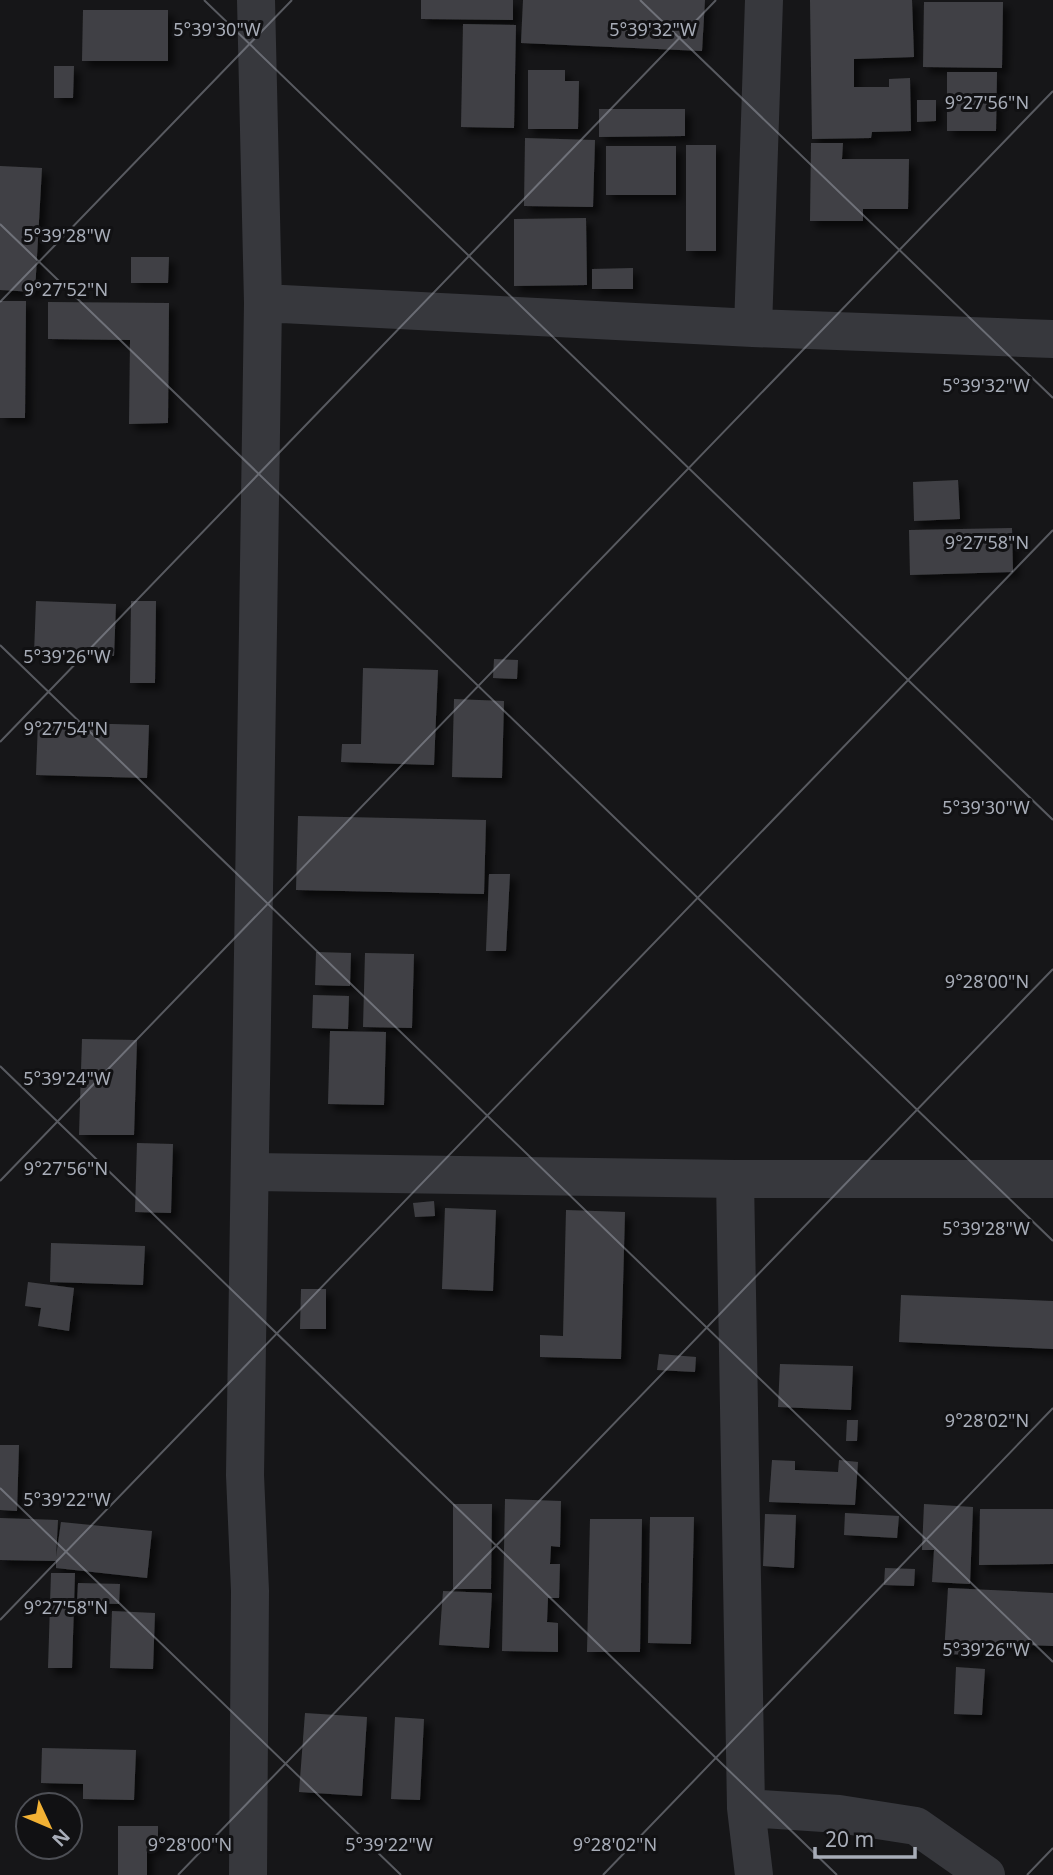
<svg xmlns="http://www.w3.org/2000/svg" width="1053" height="1875" viewBox="0 0 1053 1875" font-family="'Noto Sans',sans-serif">
<style>
.building{fill:#404145;filter:url(#shadow)}
.lines{fill:none;stroke-linecap:round;stroke-linejoin:round}
.minor{stroke:#37383d;stroke-width:38}
.ticks{fill:none;stroke:#a8adb8;stroke-width:2;stroke-opacity:0.45}
.ticks-label{font-size:18px;text-anchor:middle;fill:#a8adb8;stroke:#111113;stroke-width:6;stroke-linejoin:round;paint-order:stroke}
</style>
<defs>
<filter id="shadow"><feDropShadow dx="6" dy="6" stdDeviation="3.5" flood-color="#0009"/></filter>
</defs>
<rect width="100%" height="100%" fill="#161618"/>
<!-- building -->
<path class="building" d="M421,0H513V20L421,19Z
M523,0H705L702,51L521,43Z
M810,0H912L914,57L854,59V87H889V79L910,78L911,131L872,132L871,138L812,139Z
M924,2H1003L1002,68L923,67Z
M83,10H168V61H82Z
M463,24L516,25L514,128L461,127Z
M54,66H74L73,98H54Z
M528,70H565V81H579L578,129H528Z
M947,72H997L996,131H947Z
M917,100H936V121L917,122Z
M599,109H685V136L599,137Z
M525,138L595,140L593,207L524,206Z
M811,143H843L842,159H909L908,209H863V221H810Z
M686,145H716V251H686Z
M606,146H676V195H606Z
M0,166L42,168L35,292L0,290Z
M586,218L587,285L514,286V219Z
M131,257H169L168,283H131Z
M633,268V289H592V269Z
M0,301H26L25,418H0Z
M48,302L169,303L168,423L129,424L130,340L48,339Z
M958,480L960,519L914,521L913,482Z
M1012,528L1013,572L910,575L909,530Z
M36,601L116,604L114,656L34,654Z
M131,601H156L155,683H130Z
M494,659L518,660L517,679L493,678Z
M363,668L438,670L434,765L341,762L342,744H361Z
M454,699L504,701L502,778L452,777Z
M38,722L149,725L147,778L36,775Z
M298,816L486,820L484,894L296,890Z
M489,874H510L506,951H486Z
M316,952L351,953L350,986L315,985Z
M365,953L414,954L412,1028L363,1027Z
M313,995L349,996L348,1029L312,1028Z
M330,1031L386,1032L384,1105L328,1104Z
M82,1039L137,1040L134,1135H79Z
M137,1143L173,1144L171,1213L135,1212Z
M434,1201L435,1216L415,1217L413,1203Z
M445,1208L496,1210L493,1291L442,1289Z
M566,1210L625,1212L621,1359L540,1357V1335L563,1336Z
M51,1243L145,1246L143,1285L50,1282Z
M28,1282L74,1288L69,1331L38,1326L41,1308L25,1306Z
M301,1289H326V1329H300Z
M901,1295L1053,1301V1349L899,1342Z
M659,1354L696,1357L695,1372L657,1370Z
M780,1364L853,1366L851,1410L778,1407Z
M847,1420H858L857,1441H846Z
M0,1445H19L17,1511L0,1510Z
M772,1460L795,1461V1470L838,1472L839,1460L858,1462L855,1505L769,1502Z
M505,1499L561,1501L560,1547L551,1546L550,1564H560L559,1598H548L547,1622L558,1623V1652L502,1651Z
M453,1504H492L491,1589H453Z
M924,1504L973,1507L970,1584L932,1582L934,1550H922Z
M980,1509H1053V1564L979,1565Z
M845,1513L899,1516L897,1538L844,1535Z
M765,1514L796,1515L794,1568L763,1566Z
M650,1517H694L691,1644L648,1643Z
M0,1518L58,1520L56,1557L61,1522L152,1531L147,1578L56,1568V1561L0,1560Z
M590,1519H642L640,1652H587Z
M885,1568L915,1569L914,1586L884,1585Z
M51,1573H75L72,1668H48Z
M78,1583L120,1584L119,1604L77,1603Z
M948,1588L1053,1593V1646L978,1643L977,1655L944,1654Z
M443,1591L492,1593L489,1648L439,1645Z
M112,1611L155,1613L153,1669L110,1668Z
M956,1667L985,1669L982,1715L954,1714Z
M305,1713L367,1717L362,1796L299,1792Z
M395,1717L424,1719L420,1800L391,1799Z
M42,1748L136,1750L134,1800L83,1799V1784L41,1783Z
M118,1826H158V1849H147V1875H118Z"/>
<g class="lines">
<!-- minor -->
<path class="minor" d="M263,303L753,328L1053,339
M753,328L764,0
M251,1172L735,1179H1053
M735,1179L746,1808L754,1875
M746,1808L839,1814L916,1826L986,1875
M248,1875L250,1591L245,1475L263,303L256,0"/>
</g>
<!-- ticks -->
<path class="ticks" d="M204,0L1053,820M640,0L1053,398M0,224L1053,1241M0,302L292,0M0,645L1053,1662M0,742L716,0M0,1066L837,1875M0,1181L1053,91M0,1488L401,1875M0,1620L1053,530M178,1875L1053,969M603,1875L1053,1408M1027,1875L1053,1848"/>
<g class="ticks-label">
<text x="217" y="36">5°39'30"W</text>
<text x="653" y="36">5°39'32"W</text>
<text x="987" y="109">9°27'56"N</text>
<text x="67" y="242">5°39'28"W</text>
<text x="66" y="296">9°27'52"N</text>
<text x="986" y="392">5°39'32"W</text>
<text x="987" y="549">9°27'58"N</text>
<text x="67" y="663">5°39'26"W</text>
<text x="66" y="735">9°27'54"N</text>
<text x="986" y="814">5°39'30"W</text>
<text x="987" y="988">9°28'00"N</text>
<text x="67" y="1085">5°39'24"W</text>
<text x="66" y="1175">9°27'56"N</text>
<text x="986" y="1235">5°39'28"W</text>
<text x="987" y="1427">9°28'02"N</text>
<text x="67" y="1506">5°39'22"W</text>
<text x="66" y="1614">9°27'58"N</text>
<text x="986" y="1656">5°39'26"W</text>
<text x="190" y="1851">9°28'00"N</text>
<text x="615" y="1851">9°28'02"N</text>
<text x="389" y="1851">5°39'22"W</text>
</g>
<!-- north arrow -->
<g transform="translate(49 1826) rotate(134)"><circle r="33" fill="#111113" stroke="#4d4f55" stroke-width="2"/>
<path d="M0-5L12 26L0 18L-12 26Z" fill="#f2b134"/>
<text y="-10" font-size="19" font-weight="bold" text-anchor="middle" fill="#a8adb8">N</text>
</g>
<!-- scale -->
<path d="M815 1847v10h100v-10" fill="none" stroke="#a8adb8" stroke-width="3.5"/>
<text x="825" y="1847" font-size="21" fill="#a8adb8" stroke="#111113" stroke-width="5" paint-order="stroke">20 m</text>
</svg>
